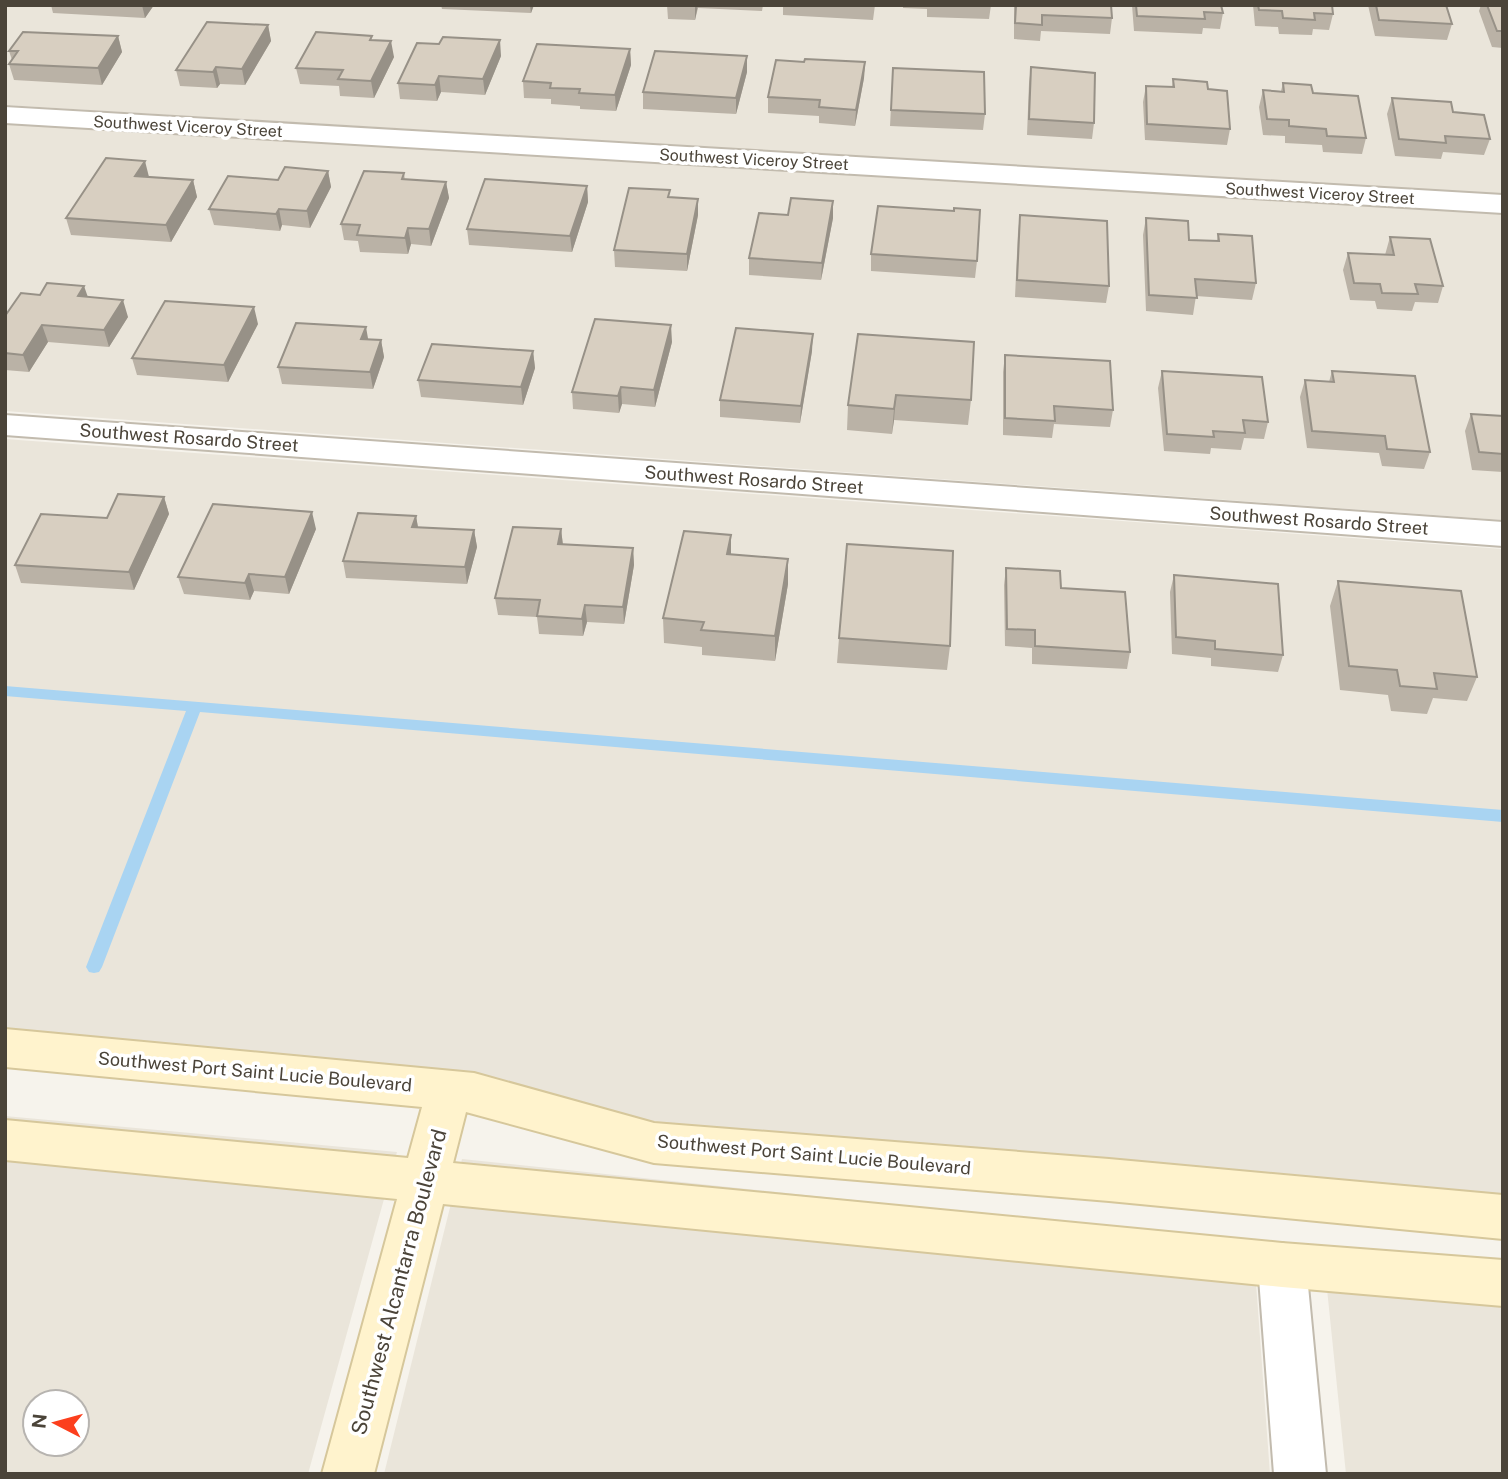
<svg xmlns="http://www.w3.org/2000/svg" width="1508" height="1479" viewBox="0 0 1508 1479" font-family="'Public Sans',sans-serif">
<style>
.residential{fill:#eae5da;fill-rule:evenodd}
.lines{fill:none;stroke-linecap:round;stroke-linejoin:round}
.stream{fill:#a9d4f2;fill-rule:evenodd}
.street-casing{stroke:#c2bbae;stroke-width:4}
.secondary-casing{stroke:#d6c79b;stroke-width:4}
.street{fill:#fff;fill-rule:evenodd}
.secondary{fill:#fff3cd;fill-rule:evenodd}
.wall{fill:#bab2a6}
.shaded-wall{fill:#979187}
.building{fill:#d8cfc1;stroke:#979187;stroke-width:2}
.labels{text-anchor:middle;stroke-width:7;stroke-linejoin:round;paint-order:stroke}
.far-street-label{font-size:16px;fill:#4b4439;stroke:#fff}
.street-label{font-size:18px;fill:#4b4439;stroke:#fff}
.near-street-label{font-size:21px;fill:#4b4439;stroke:#fff}
</style>
<rect width="100%" height="100%" fill="#f6f3ec"/>
<!-- residential -->
<path class="residential" d="M5,5H1503V194L5,105Z
M5,124L1503,214V520L5,411Z
M5,439L1503,549V1210L5,1064Z
M5,1116L397,1152L308,1474H5ZM35,1402H77V1444H35Z
M462,1159L1253,1242L1270,1474H384Z
M1323,1250L1503,1268V1474H1346Z"/>
<g class="lines">
<!-- stream -->
<path class="stream" d="M5,686L1503,810V822L200,712L102,967L99,972L94,973L89,972L86,967L186,711L5,696Z"/>
<defs>
<path id="street" d="M5,107L1503,195V213L5,123Z
M5,415L1503,522V546L5,435Z
M1282,1243L1299,1249L1306,1265L1326,1474H1274L1258,1265L1265,1249Z"/>
<path id="secondary" d="M5,1029L474,1073L654,1123L1109,1159L1503,1195V1239L1109,1201L654,1163L466,1112L453,1163L1282,1243L1503,1260V1306L1282,1287L443,1204L374,1474H322L397,1199L5,1160V1120L408,1158L422,1107L5,1067Z"/>
</defs>
<!-- street casing -->
<use href="#street" class="street-casing"/>
<!-- secondary casing -->
<use href="#secondary" class="secondary-casing"/>
<!-- street -->
<use href="#street" class="street"/>
<!-- secondary -->
<use href="#secondary" class="secondary"/>
</g>
<!-- wall -->
<path class="wall" d="M51,5H154L145,18L53,13Z
M441,5H534L531,13L442,9Z
M667,5H763L762,11L698,8L695,20L668,19Z
M783,5H875L873,20L783,15Z
M903,5H991L989,19L927,17V9L903,8Z
M1014,5H1111L1112,18L1110,34L1041,31L1040,41L1014,39Z
M1132,5H1221L1223,13L1220,29L1203,28L1202,34L1134,31Z
M1253,5H1332L1333,14L1329,30L1313,29L1312,35L1279,34L1278,27L1255,26Z
M1368,5H1446L1452,24L1447,40L1375,36Z
M1481,5H1503V48L1492,47L1479,11Z
M268,25L271,41L245,85L220,84L217,88L180,86L176,70Z
M118,36L122,52L102,85L14,80L9,64L12,60L9,51Z
M373,40L394,57L374,98L340,96L339,86L300,84L296,68Z
M630,49L631,65L616,111L580,109V106L551,104V99L524,98L523,81Z
M501,56L485,95L441,92L437,101L400,99L398,83Z
M747,56V72L736,114L643,109V92Z
M804,62H865L864,78L855,126L819,123V116L768,113V97Z
M1031,67L1094,123L1092,139L1027,135L1029,83Z
M893,68L985,114L983,130L890,126Z
M1173,79L1208,89L1230,129L1227,145L1145,140L1143,102L1146,86L1172,87Z
M1283,83L1313,93L1366,138L1362,154L1323,152L1322,145L1285,143V136L1263,135L1259,107L1263,90L1281,91Z
M1392,98L1453,112L1490,139L1484,155L1443,152L1441,159L1395,156L1387,114Z
M328,171L331,187L310,228L282,225L280,231L214,225L209,209Z
M404,173L405,180L446,182L449,198L431,246L411,244L408,254L360,252L358,241L344,240L341,224Z
M149,177L193,180L197,197L171,242L71,235L66,218Z
M587,186L588,202L572,252L469,245L467,229Z
M670,197L698,199V215L687,271L615,267L614,250Z
M833,201V218L821,280L749,275V258L788,215Z
M1020,215L1109,286L1106,303L1015,297L1018,232Z
M1146,218L1189,240L1217,241L1218,234L1256,283L1252,300L1196,296L1193,315L1146,311L1143,235Z
M1390,237L1443,286L1438,303L1415,302L1412,311L1377,309L1375,301L1350,300L1343,270L1348,253L1385,255Z
M871,254L977,261L975,278L871,271Z
M88,297L128,317L109,347L48,342L29,372L5,370V316Z
M258,324L228,382L137,375L132,358Z
M858,334L971,400L968,425L894,420L892,434L847,430L848,405Z
M368,340H381L384,357L373,389L282,384L278,367Z
M672,342L655,407L622,404L619,413L573,409L572,392Z
M533,351L535,368L523,405L421,397L418,380Z
M812,351L800,423L720,417V400Z
M1005,355L1113,410L1110,427L1054,424L1052,438L1003,435V372Z
M1162,371L1268,422L1264,439L1244,438L1241,450L1211,448L1210,454L1164,451L1158,388Z
M1332,371L1430,452L1424,469L1382,466L1379,453L1307,448L1300,397L1305,380L1329,382Z
M1471,414L1503,416V472L1472,470L1465,431Z
M164,497L169,514L134,590L21,583L15,565L107,518Z
M416,516L418,528L474,530L477,547L467,584L346,578L343,561Z
M316,529L289,594L254,591L250,600L184,594L178,577Z
M561,529L563,545L633,548L634,565L624,624L587,622L583,636L539,634L537,617L498,615L495,598Z
M731,554L788,559V584L775,661L702,655V647L664,643L663,618Z
M1006,568L1061,588L1130,652L1127,669L1032,664V648L1005,646L1004,585Z
M1174,575L1283,655L1278,672L1211,666V658L1172,654L1170,592Z
M1338,581L1477,677L1467,701L1433,698L1427,714L1391,711L1388,695L1340,690L1330,606Z
M839,638L950,646L947,670L837,663Z"/>
<!-- shaded-wall -->
<path class="shaded-wall" d="M142,5H154L145,18Z
M530,5H534L531,13Z
M695,5H698L695,20Z
M268,25L271,41L245,85L242,69Z
M118,36L122,52L102,85L98,68Z
M500,40L501,56L485,95L483,79Z
M391,41L394,57L374,98L371,81Z
M630,49L631,65L616,111L615,95Z
M747,56V72L736,114V98Z
M865,62L864,78L855,126L856,110Z
M216,67L220,84L217,88L213,72Z
M439,76L441,92L437,101L435,85Z
M145,161L149,177L135,176Z
M328,171L331,187L310,228L307,211Z
M193,180L197,197L171,242L166,225Z
M446,182L449,198L431,246L429,229Z
M587,186L588,202L572,252L570,236Z
M698,199V215L687,271V254Z
M833,201V218L821,280L822,263Z
M279,209L282,225L280,231L276,214Z
M408,228L411,244L408,254L405,238Z
M84,286L90,303L78,296Z
M123,300L128,317L109,347L104,330Z
M254,307L258,324L228,382L224,365Z
M42,325L48,342L29,372L23,355Z
M671,325L672,342L655,407L654,390Z
M366,327L369,344L361,339Z
M813,334L812,351L800,423L801,406Z
M381,340L384,357L373,389L370,372Z
M533,351L535,368L523,405L521,387Z
M621,387L622,404L619,413L618,396Z
M896,395L894,420L892,434L894,409Z
M164,497L169,514L134,590L129,572Z
M312,512L316,529L289,594L285,577Z
M416,516L419,533L412,527Z
M561,529L563,546L558,544Z
M474,530L477,547L467,584L465,567Z
M731,535V560L727,554Z
M633,548L634,565L624,624L623,607Z
M788,559V584L775,661V636Z
M249,574L254,591L250,600L245,583Z
M585,605L587,622L583,636L582,619Z"/>
<!-- building -->
<path class="building" d="M1016,5H1111L1112,18L1042,15V25L1015,23Z
M1136,5H1221L1223,13L1204,12L1205,19L1137,16Z
M1258,5H1332L1333,14L1314,13L1315,20L1283,18L1282,11L1259,10Z
M1376,5H1446L1452,24L1379,20Z
M1487,5H1503V31H1497Z
M207,22L268,25L242,69L216,67L213,72L176,70Z
M23,32L118,36L98,68L9,64L18,51H9Z
M316,32L372,36L370,40L391,41L371,81L338,79L343,70L296,68Z
M443,37L500,40L483,79L439,76L435,85L398,83L417,43L439,44Z
M537,44L630,49L615,95L579,93L580,89L550,88L551,83L523,81Z
M655,51L747,56L736,98L643,92Z
M805,59L865,62L856,110L819,107L820,100L768,97L776,60L804,62Z
M1031,67L1095,73L1094,123L1029,119Z
M893,68L984,72L985,114L891,110Z
M1173,79L1207,82L1208,89L1227,91L1230,129L1147,124L1146,86L1174,87Z
M1283,83L1311,85L1313,93L1358,96L1366,138L1327,136L1326,129L1289,126V120L1267,119L1263,90L1284,92Z
M1392,98L1451,102L1453,112L1484,115L1490,139L1445,136L1446,143L1399,139Z
M106,158L145,161L135,176L193,180L166,225L66,218Z
M285,167L328,171L307,211L279,209L276,214L209,209L228,176L278,180Z
M364,171L404,173L402,179L446,182L429,229L408,228L405,238L357,235L360,225L341,224Z
M485,179L587,186L570,236L467,229Z
M629,188L670,190L668,197L698,199L687,254L614,250Z
M791,198L833,201L822,263L749,258L759,213L788,215Z
M878,206L954,211V208L980,210L977,261L871,254Z
M1020,215L1107,221L1109,286L1017,280Z
M1146,218L1188,221L1189,240L1219,241L1218,234L1252,236L1256,283L1195,279L1197,298L1149,295Z
M1390,237L1430,239L1443,286L1415,284L1418,294L1382,293L1380,284L1354,283L1348,253L1394,255Z
M47,283L84,286L78,296L123,300L104,330L42,325L23,355L5,353V316L21,293L40,295Z
M165,301L254,307L224,365L132,358Z
M595,319L671,325L654,390L621,387L618,396L572,392Z
M296,323L366,327L361,339L381,340L370,372L278,367Z
M736,328L813,334L801,406L720,400Z
M858,334L974,342L971,400L896,395L894,409L848,405Z
M432,344L533,351L521,387L418,380Z
M1005,355L1110,361L1113,410L1054,406L1055,421L1005,418Z
M1162,371L1262,377L1268,422L1243,420L1245,433L1213,431L1214,437L1167,434Z
M1332,371L1415,376L1430,452L1387,449L1385,436L1312,431L1305,380L1334,382Z
M1471,414L1503,416V454L1479,452Z
M118,494L164,497L129,572L15,565L41,514L107,518Z
M213,504L312,512L285,577L249,574L245,583L178,577Z
M358,513L416,516L412,527L474,530L465,567L343,561Z
M513,527L561,529L558,544L633,548L623,607L585,605L582,619L537,616L540,600L495,598Z
M684,531L731,535L727,554L788,559L775,636L701,630L704,622L663,618Z
M847,544L953,551L950,646L839,638Z
M1006,568L1060,571L1061,588L1125,592L1130,652L1035,646V630L1007,629Z
M1174,575L1278,584L1283,655L1215,649V641L1176,637Z
M1338,581L1461,591L1477,677L1434,673L1437,689L1400,686L1397,670L1349,666Z"/>
<g class="labels">
<!-- far-street labels -->
<g class="far-street-label">
<text transform="translate(188 126) rotate(3)" y="6">Southwest Viceroy Street</text>
<text transform="translate(754 159) rotate(3)" y="6">Southwest Viceroy Street</text>
<text transform="translate(1320 193) rotate(3)" y="6">Southwest Viceroy Street</text>
</g>
<!-- street labels -->
<g class="street-label">
<text transform="translate(189 438) rotate(4)" y="6">Southwest Rosardo Street</text>
<text transform="translate(754 480) rotate(4)" y="6">Southwest Rosardo Street</text>
<text transform="translate(1319 521) rotate(4)" y="6">Southwest Rosardo Street</text>
<text transform="translate(255 1072) rotate(5)" y="6">Southwest Port Saint Lucie Boulevard</text>
<text transform="translate(814 1155) rotate(5)" y="6">Southwest Port Saint Lucie Boulevard</text>
</g>
<!-- near-street labels -->
<g class="near-street-label">
<text transform="translate(399 1282) rotate(-75)" y="7">Southwest Alcantarra Boulevard</text>
</g>
</g>
<!-- border -->
<rect width="1508" height="1479" fill="none" stroke="#4b4439" stroke-width="14"/>
<!-- north arrow -->
<g transform="translate(56 1423) rotate(276)"><circle r="33" fill="#ffffff" stroke="#b7b4b0" stroke-width="2"/>
<path d="M0-5L12 26L0 18L-12 26Z" fill="#fc3f1d"/>
<text y="-10" font-size="19" font-weight="bold" text-anchor="middle" fill="#4b4439">N</text>
</g>
</svg>
